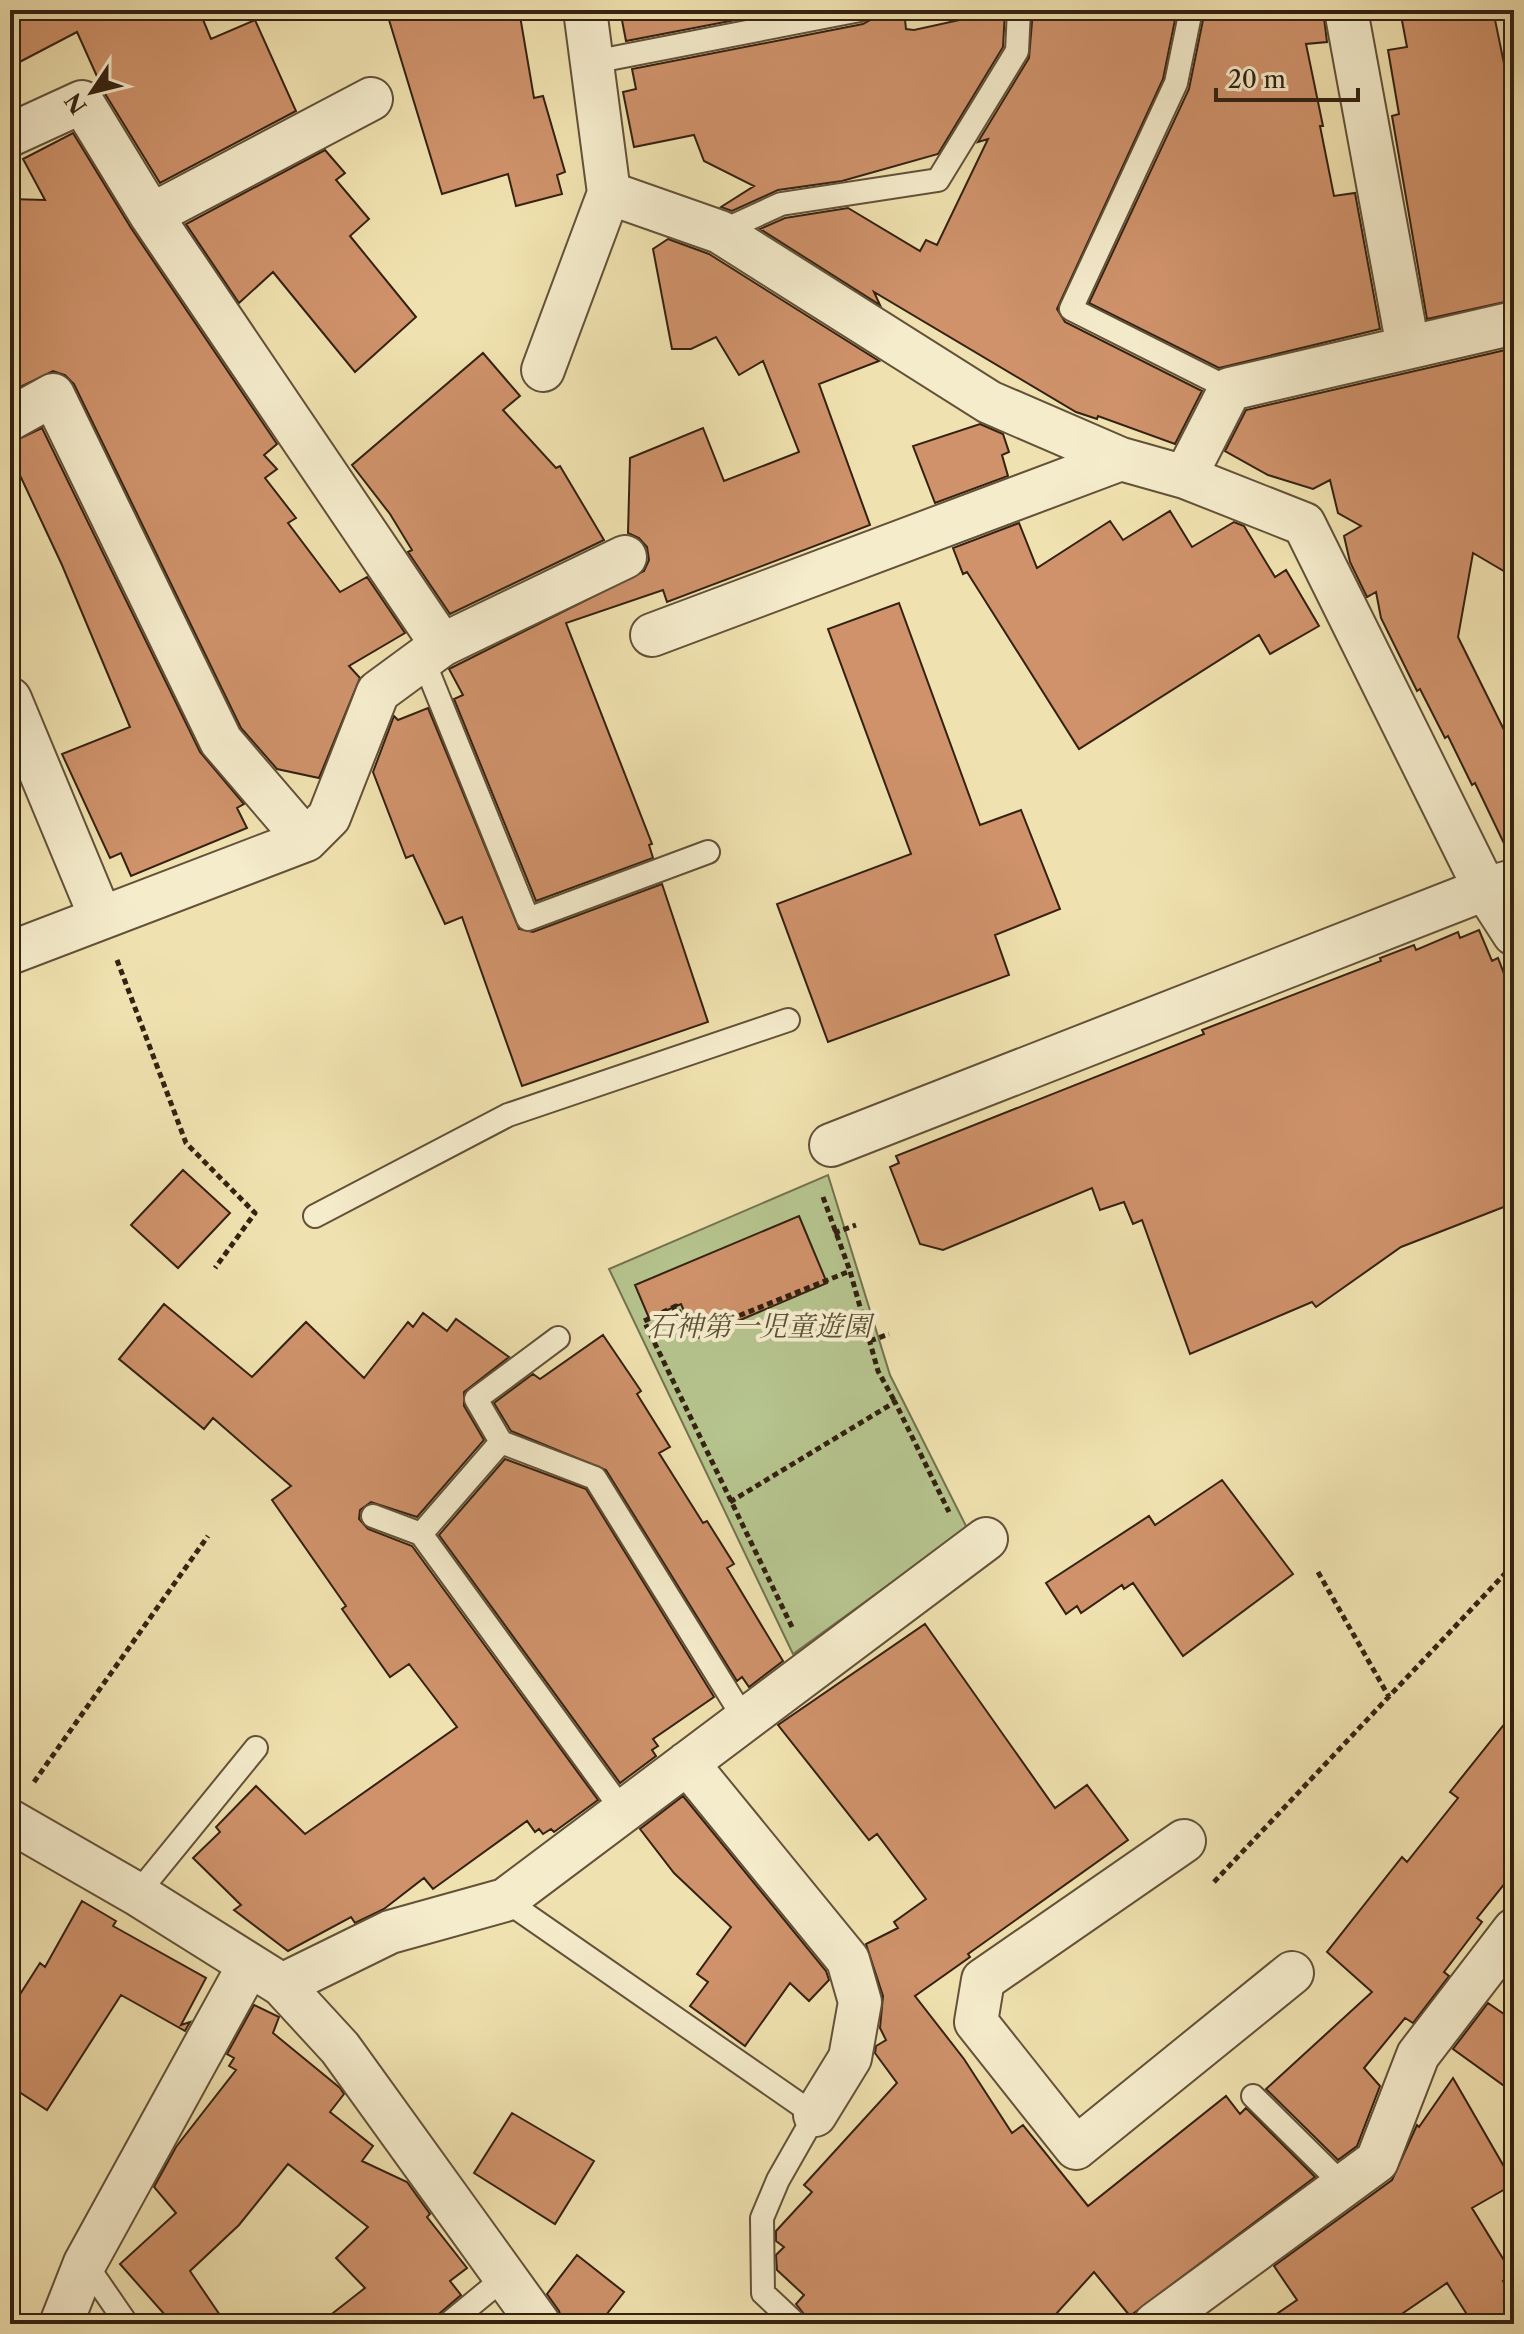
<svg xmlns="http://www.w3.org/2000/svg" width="1524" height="2334" viewBox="0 0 1524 2334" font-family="'Libre Caslon Text','Noto Serif JP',serif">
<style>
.green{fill:#b6c48e;stroke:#757250;stroke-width:2}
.building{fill:#cf926b;stroke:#342111;stroke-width:2}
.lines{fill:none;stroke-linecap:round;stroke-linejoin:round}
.lane-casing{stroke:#635139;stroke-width:26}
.street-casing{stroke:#635139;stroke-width:46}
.path{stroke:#342111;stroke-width:5;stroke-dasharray:6 4;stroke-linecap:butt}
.lane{stroke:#f5eccc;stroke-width:22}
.street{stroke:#f5eccc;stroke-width:42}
.labels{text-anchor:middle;stroke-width:8;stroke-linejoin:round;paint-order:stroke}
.park-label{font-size:28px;font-style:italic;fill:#5b5236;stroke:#f5eccc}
</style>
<rect width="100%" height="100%" fill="#f0e2b0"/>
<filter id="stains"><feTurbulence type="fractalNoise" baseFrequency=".0025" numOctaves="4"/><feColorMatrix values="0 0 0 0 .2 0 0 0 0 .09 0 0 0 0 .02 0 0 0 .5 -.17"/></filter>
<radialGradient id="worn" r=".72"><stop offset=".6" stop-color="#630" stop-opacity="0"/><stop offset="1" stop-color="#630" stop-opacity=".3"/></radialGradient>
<!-- green -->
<path class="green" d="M828,1175L890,1375L967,1528L793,1654L609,1269Z"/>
<!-- building -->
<path class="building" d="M10,10H199L211,39L255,20L296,111L160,183L104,92L77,32L10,67Z
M386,10H519L534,98L543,96L565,172L557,175L562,194L516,206L508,174L442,194Z
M620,10H787L626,41Z
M874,10H904L906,29L914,30L1005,10L1003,47L938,154L842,181L778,190L732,211L721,207L754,186L704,161L694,135L634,147L623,92L636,89L632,69L863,24L870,20Z
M1033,10H1177L1163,79L1057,309L1065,322L1202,391L1175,444L1098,416L1097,419L1076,412L874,292L880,305L760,229L785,218L848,208L920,251L926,240L937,245L988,139L978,142L1029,58Z
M1205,10H1323L1327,42L1306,44L1323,126H1320L1334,196L1355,193L1380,329L1219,368L1089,303L1189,89Z
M1400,10H1493L1514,112V300L1427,319L1392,116L1399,114L1388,50L1407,47Z
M73,133L131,228L277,444L264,455L277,469L265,478L296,518L288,523L340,592L367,577L405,633L349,666L360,678L319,778L277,769L241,728L74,384L65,375L53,371L10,392V199L45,200L23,159Z
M325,150L345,173L336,180L369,219L350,236L416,317L355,372L273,272L239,303L186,224Z
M668,239L709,254L879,361L819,384L870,525L667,602L663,590L566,623L652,844L649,845L653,858L536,901L454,699L463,695L449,669L644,571L649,560L647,547L639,538L628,533L630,458L703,428L724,481L799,452L763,361L739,375L716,337L691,349H672L653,249Z
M1514,348V577L1473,553L1458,637L1514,750V858H1511L1475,783L1472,785L1448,736L1445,738L1420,689L1417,691L1381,618L1376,592L1367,597L1350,562L1344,536L1361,526L1338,513L1330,480L1313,489L1268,475L1225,451L1246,410Z
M483,353L520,396L503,410L556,468L560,466L604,540L450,614L408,552L412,550L390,514L352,465Z
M980,424L1003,434L1009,452L1002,455L1008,476L935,503L913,446Z
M42,428L200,752L244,804L237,808L247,828L131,876L121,853L110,858L62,754L130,727L62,565L10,454V443Z
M1170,511L1192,547L1234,522L1244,526L1275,577L1286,570L1319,626L1270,654L1259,635L1079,749L967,572L963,574L953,548L1019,523L1037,568L1110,521L1123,540Z
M899,603L980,825L1021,810L1060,909L995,935L1009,975L828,1042L777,904L911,854L828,629Z
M428,708L519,929L533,932L662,884L708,1022L522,1086L462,917L445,924L413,855L406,858L373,772L394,716L398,720Z
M1479,930L1492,961L1498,958L1514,1000V1203L1401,1247L1316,1307L1312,1302L1190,1354L1142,1220L1133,1224L1124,1202L1100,1210L1092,1188L943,1250L920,1244L890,1167L899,1163L896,1156L1204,1034L1202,1030L1381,961L1380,958L1414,945L1416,950L1458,932L1460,938Z
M183,1170L230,1213L178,1268L131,1225Z
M799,1216L827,1283L696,1339L681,1304L649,1318L635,1285Z
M164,1304L252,1377L306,1322L364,1378L408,1322L413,1327L423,1313L447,1331L456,1319L509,1357L464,1392V1406L484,1440L417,1517L371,1502L360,1510L359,1519L368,1529L412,1546L598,1800L554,1832L551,1829L543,1834L539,1829L535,1832L527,1821L433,1889L424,1878L384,1909L355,1923L351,1917L288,1951L234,1910L241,1905L193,1858L220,1832L216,1827L256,1786L305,1834L457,1727L409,1664L390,1677L342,1609L346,1606L272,1500L291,1486L213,1418L204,1429L119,1359Z
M603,1335L641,1391L637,1394L670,1447L659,1453L703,1523L707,1521L734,1564L727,1568L783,1661L749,1687L742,1677L737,1681L606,1470L511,1431L494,1403L533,1374L540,1379Z
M505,1459L586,1489L714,1697L653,1739L658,1746L652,1750L656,1756L620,1783L439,1535Z
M1222,1480L1293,1574L1183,1656L1133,1583L1124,1589L1122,1585L1081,1613L1077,1606L1066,1614L1046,1583L1149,1516L1155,1525Z
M925,1624L1055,1808L1087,1785L1128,1840L968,1954L970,1957L915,1996L964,2059L1012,2133L1023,2125L1088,2206L1226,2096L1240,2114L1246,2108L1315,2177L1130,2316L1094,2272L1047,2324H812L796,2304L804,2295L777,2270L776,2255L784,2247L776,2241V2231L812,2192L804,2185L897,2083L875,2053L876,2046L886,2040L880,2028L883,1996L866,1944L898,1928L894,1922L926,1899L877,1834L869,1840L778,1725Z
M1514,1712V1872L1477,1918L1482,1922L1444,1972L1449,1976L1413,2023L1405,2018L1364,2068L1380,2086L1357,2146L1338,2160L1266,2089L1372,1992L1327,1952L1402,1857L1407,1862L1458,1798L1450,1792Z
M683,1796L826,1971L829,1980L809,2001L790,1983L745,2046L690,2006L708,1982L697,1974L731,1927L674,1873L640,1829Z
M82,1901L116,1921L113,1926L206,1978L181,2025L190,2022L185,2031L121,1995L47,2110L10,2086V2010L40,1963L45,1967Z
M1488,2003L1514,2021V2093L1453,2049Z
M254,2005L279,2017L273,2033L340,2088L344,2094L330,2112L373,2146L362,2161L407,2182L430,2214L427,2217L467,2268L450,2281L461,2295L439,2314L434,2324H319L365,2288L336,2258L368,2227L288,2164L239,2225L190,2271L226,2324H173L120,2264L176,2213L154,2187L176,2147L236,2070L229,2066L234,2058L227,2054Z
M1453,2078L1514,2184L1472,2208L1513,2275L1503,2281L1514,2296V2324H1473L1447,2283L1387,2324H1262L1297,2300L1274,2266L1392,2180L1417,2125L1419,2127Z
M512,2113L594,2161L555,2224L474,2173Z
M577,2255L624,2292L599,2324H563L559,2311L547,2294Z"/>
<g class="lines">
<defs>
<path id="lane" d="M1191,10L1176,83L1071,309L1230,389
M593,62L860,10
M720,232L781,204L938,180L1017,51L1019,10
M423,659L528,919L708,852
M315,1216L508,1115L788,1020
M501,1442L476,1399L558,1338
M373,1516L421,1534
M623,1811L421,1534L501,1442L595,1478L745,1720
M137,1894L256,1748
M505,1900L815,2115L778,2180L762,2218L763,2293L796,2324
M1253,2096L1342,2184
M85,2263L127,2324
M448,2324L505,2277"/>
<path id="street" d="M1346,10L1408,347
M10,135L82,102L151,215L442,645
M609,193L720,232L989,402L1121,459L1185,477L1304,524L1485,889L1514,934
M151,215L371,99
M543,370L609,193L585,10
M10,419L53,395L221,741L306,840
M1185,477L1230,389L1514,323
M652,635L1121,459
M10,699L101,918
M10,953L306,840L329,817L378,692L442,645L625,557
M831,1145L1485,889L1513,881
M687,1763L848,1960L860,2002L850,2058L815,2115
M10,1821L137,1894L282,1985L340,2048L539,2324
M1184,1841L983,1980L976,2022L1076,2148L1292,1973
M282,1985L390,1932L505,1900L986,1539
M61,2324L85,2263L249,1965
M1155,2324L1377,2161L1418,2055L1514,1930"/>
</defs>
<!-- lane casing -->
<use href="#lane" class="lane-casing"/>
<!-- street casing -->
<use href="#street" class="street-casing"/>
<!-- path -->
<path class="path" d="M117,960L186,1143L255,1213L215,1268
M823,1197L850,1271
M834,1233L856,1225
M870,1341L889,1334
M730,1502L895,1402L949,1512
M1318,1572L1389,1697
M792,1627L644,1321L676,1306L691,1335L850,1271L878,1371L895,1402
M34,1782L208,1536
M1214,1882L1514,1564"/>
<!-- lane -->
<use href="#lane" class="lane"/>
<!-- street -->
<use href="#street" class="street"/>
</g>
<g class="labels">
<!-- park labels -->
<g class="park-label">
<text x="759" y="1336">石神第一児童遊園</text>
</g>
</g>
<!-- margin -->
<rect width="1524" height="2334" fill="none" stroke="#f0e2b0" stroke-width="40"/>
<rect x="12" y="12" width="1500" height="2310" fill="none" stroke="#342111" stroke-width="4"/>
<rect x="20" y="20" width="1484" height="2294" fill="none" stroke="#342111" stroke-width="2"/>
<!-- north arrow -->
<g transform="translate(92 92) rotate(235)" stroke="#f5eccc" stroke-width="6" paint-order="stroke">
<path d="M0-6L14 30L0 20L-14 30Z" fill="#342111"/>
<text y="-12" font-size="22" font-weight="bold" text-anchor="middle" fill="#342111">N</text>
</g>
<!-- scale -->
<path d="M1216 88v12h142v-12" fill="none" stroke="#342111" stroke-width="4"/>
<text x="1228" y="88" font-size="24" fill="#342111" stroke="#f5eccc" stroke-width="6" paint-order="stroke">20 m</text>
<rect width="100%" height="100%" filter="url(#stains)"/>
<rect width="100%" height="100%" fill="url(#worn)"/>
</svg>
